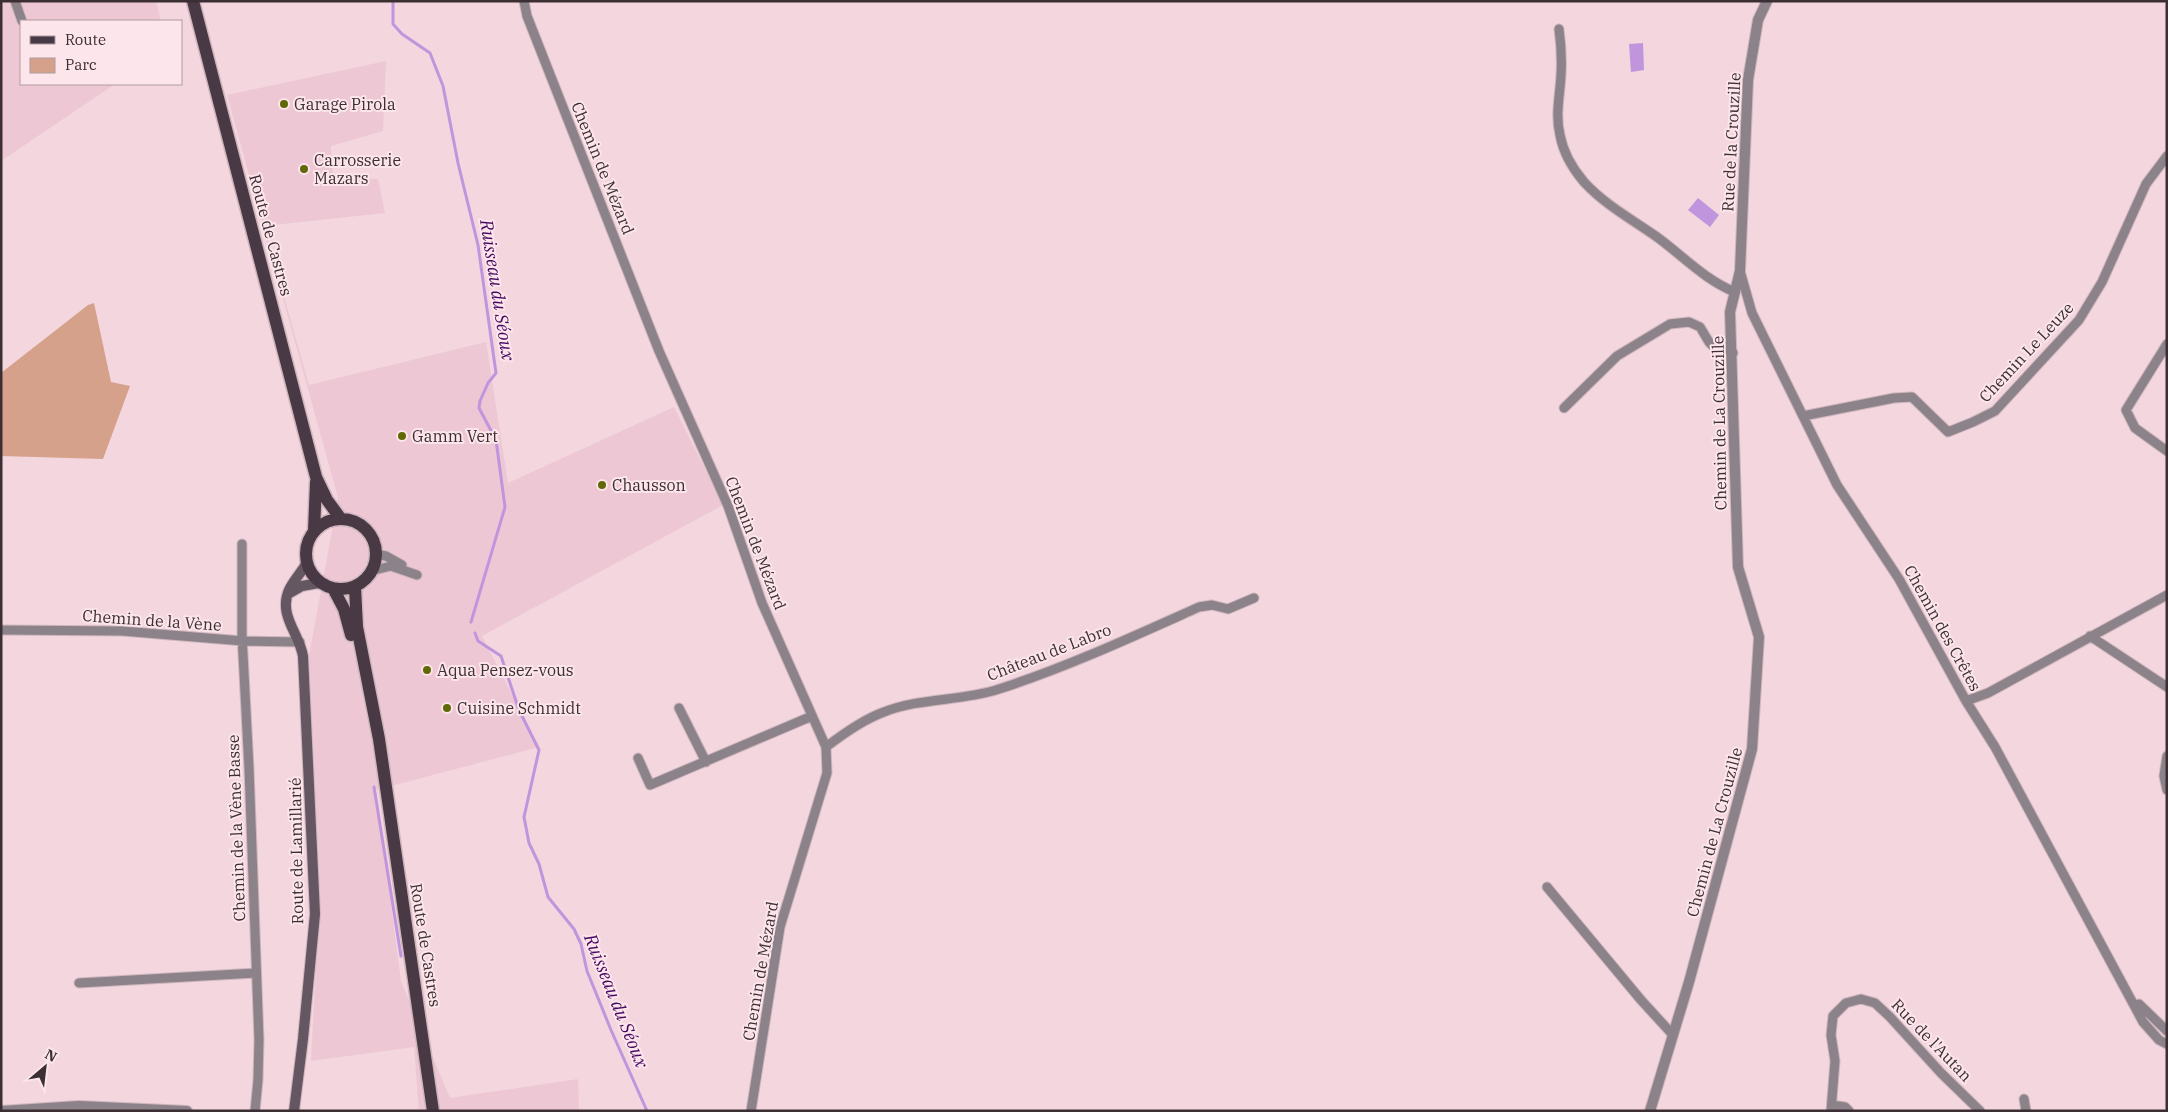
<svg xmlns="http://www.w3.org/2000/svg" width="2168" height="1112" viewBox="0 0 2168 1112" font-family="'IBM Plex Serif',serif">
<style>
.built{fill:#edc8d4}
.green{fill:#d6a18a}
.water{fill:#c195dd}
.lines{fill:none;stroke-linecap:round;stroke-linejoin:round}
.stream{stroke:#c195dd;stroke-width:3}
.minor-casing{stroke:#ceb5bc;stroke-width:11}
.tertiary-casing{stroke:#ceb5bc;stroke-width:12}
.secondary-casing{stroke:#ceb5bc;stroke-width:12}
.primary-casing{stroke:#ceb5bc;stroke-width:15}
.minor{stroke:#8c8289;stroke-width:9}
.tertiary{stroke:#8c8289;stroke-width:10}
.secondary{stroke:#645761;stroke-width:10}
.primary{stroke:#493945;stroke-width:12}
.poi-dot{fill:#616807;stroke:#fce5eb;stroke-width:2}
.labels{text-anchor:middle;stroke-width:4;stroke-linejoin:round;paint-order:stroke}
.poi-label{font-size:16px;fill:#3b2f33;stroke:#fce5eb;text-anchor:start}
.street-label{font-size:16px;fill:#3b2f33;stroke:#fce5eb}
.water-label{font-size:18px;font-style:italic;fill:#460961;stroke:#fce5eb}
</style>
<rect width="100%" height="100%" fill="#f3d6de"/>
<!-- built -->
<path class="built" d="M1,1H156L161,21H21V84H115L1,161Z
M386,61L383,131L331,146L333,178L378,179L385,213L264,226L309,385L486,342L508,483L674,407L723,505L482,636L539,747L376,790L401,981L450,1098L578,1079L579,1111H419L414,1047L311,1061L319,905L309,656L338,498L227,95Z"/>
<!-- green -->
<path class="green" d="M94,303L111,382L130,386L103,459L1,456V373L88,305Z"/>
<!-- water -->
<path class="water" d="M1643,43L1644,70L1631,72L1629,44Z
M1698,198L1719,215L1710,227L1688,210Z"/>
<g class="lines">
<!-- stream -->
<path class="stream" d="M393,1V24L402,34L430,53L443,86L458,163L478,245L496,373L488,383L480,401L479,408L496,440L505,507L471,622
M475,633L478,641L501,656L519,710L539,750L524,817L529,843L539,864L548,897L574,929L581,944L587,971L611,1030L647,1111
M374,787L401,956"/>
<defs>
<path id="minor" d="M15,1L22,21
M524,1L527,16L659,351L728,506L762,603L826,747L827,773L780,927L751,1111
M1559,29C1561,44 1562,59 1561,75C1560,95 1555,115 1560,135C1563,152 1573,169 1584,182C1605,205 1633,220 1657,237C1683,256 1705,280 1735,292
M1740,271L1752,313L1837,485L1899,579L1966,701L1995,747L2143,1022L2159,1040L2167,1044
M2167,344L2126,410L2135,428L2167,451
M1564,408L1617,356L1670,324L1689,322L1700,327L1709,342L1716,349L1732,351L1733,353
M1803,416L1894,398L1912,397L1948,432L1973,422L1995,411L2079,320L2102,282L2146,184L2167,156
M242,544V635L249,768L259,1040L258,1080L255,1111
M376,554L386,556L402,565
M371,571L391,566L417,575
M1,630L122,631L243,641L300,642
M2090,636L2167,687
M1966,701L1988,693L2167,595
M679,708L706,762
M826,747C843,734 864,719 884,712C919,698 960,701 996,690C1065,668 1132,637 1199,607L1212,605L1228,609L1254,598
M2167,756L2164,776L2167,790
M638,758L650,785L812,716
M1547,887L1641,1000L1673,1035
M79,983L256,973
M2139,1004L2167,1031
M2024,1099L2026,1111
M1832,1105L1845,1107L1849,1111
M1831,1111L1835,1061L1831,1035L1833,1016L1846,1003L1861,999L1875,1003L1890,1017L1941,1073L1980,1111"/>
<path id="tertiary" d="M1,1111L79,1106L187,1111
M1650,1111L1689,982L1752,749L1759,637L1738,567L1730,312L1740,271L1748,80L1758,20L1767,1"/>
<path id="secondary" d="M288,594L302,586L319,583
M294,1111L303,1039L315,914L303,656C299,633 278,615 289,590C293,581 301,573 306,564"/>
<path id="primary" d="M193,1L316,477L327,500L341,519
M306 554a35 35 0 1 1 70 0a35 35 0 1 1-70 0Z
M314,531L316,482
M355,587L357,627L379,739L433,1111
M334,590L344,609L351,635"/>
</defs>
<!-- minor casing -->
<use href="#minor" class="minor-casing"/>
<!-- tertiary casing -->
<use href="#tertiary" class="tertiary-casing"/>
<!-- secondary casing -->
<use href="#secondary" class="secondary-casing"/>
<!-- primary casing -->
<use href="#primary" class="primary-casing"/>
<!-- minor -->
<use href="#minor" class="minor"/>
<!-- tertiary -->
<use href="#tertiary" class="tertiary"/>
<!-- secondary -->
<use href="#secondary" class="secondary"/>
<!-- primary -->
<use href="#primary" class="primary"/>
</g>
<!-- markers -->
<g class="poi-dot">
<circle cx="284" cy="104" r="5"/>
<circle cx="304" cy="169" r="5"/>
<circle cx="402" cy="436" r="5"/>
<circle cx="602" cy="485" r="5"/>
<circle cx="427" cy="670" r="5"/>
<circle cx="447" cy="708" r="5"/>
</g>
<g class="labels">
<!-- poi labels -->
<g class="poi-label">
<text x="294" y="110">Garage Pirola</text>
<text x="314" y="166">Carrosserie<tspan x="314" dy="18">Mazars</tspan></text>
<text x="412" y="442">Gamm Vert</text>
<text x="612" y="491">Chausson</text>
<text x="437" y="676">Aqua Pensez-vous</text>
<text x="457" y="714">Cuisine Schmidt</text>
</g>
<!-- street labels -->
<g class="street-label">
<text transform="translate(1731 142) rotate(-87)" y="6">Rue de la Crouzille</text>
<text transform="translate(603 168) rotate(68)" y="6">Chemin de Mézard</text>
<text transform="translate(271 235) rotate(75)" y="6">Route de Castres</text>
<text transform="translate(2026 352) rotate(-47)" y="6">Chemin Le Leuze</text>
<text transform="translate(1719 423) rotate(-91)" y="6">Chemin de La Crouzille</text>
<text transform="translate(756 543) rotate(69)" y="6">Chemin de Mézard</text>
<text transform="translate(152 620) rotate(4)" y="6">Chemin de la Vène</text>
<text transform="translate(1943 628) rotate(61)" y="6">Chemin des Crêtes</text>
<text transform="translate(1049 652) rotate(-21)" y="6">Château de Labro</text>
<text transform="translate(236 828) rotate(-92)" y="6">Chemin de la Vène Basse</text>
<text transform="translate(1714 832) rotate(-75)" y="6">Chemin de La Crouzille</text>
<text transform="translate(296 851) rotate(-91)" y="6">Route de Lamillarié</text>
<text transform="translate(426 945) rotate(81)" y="6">Route de Castres</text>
<text transform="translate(760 971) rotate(-80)" y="6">Chemin de Mézard</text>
<text transform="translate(1932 1040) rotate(46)" y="6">Rue de l'Autan</text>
</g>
<!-- water labels -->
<g class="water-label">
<text transform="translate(497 290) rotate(81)" y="6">Ruisseau du Séoux</text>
<text transform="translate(616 1001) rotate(68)" y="6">Ruisseau du Séoux</text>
</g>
</g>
<!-- border -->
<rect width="2168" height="1112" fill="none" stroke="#3b2f33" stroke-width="5"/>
<!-- legend -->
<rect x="20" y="20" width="162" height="65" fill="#fce5eb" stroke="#af9ca1"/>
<rect x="30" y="36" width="25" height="8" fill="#493945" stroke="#af9ca1"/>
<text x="65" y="45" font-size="15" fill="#3b2f33">Route</text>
<rect x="30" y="58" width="25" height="15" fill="#d6a18a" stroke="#af9ca1"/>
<text x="65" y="70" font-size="15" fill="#3b2f33">Parc</text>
<!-- north arrow -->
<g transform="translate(45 1067) rotate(28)" stroke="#fce5eb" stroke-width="4" paint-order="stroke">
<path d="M0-4L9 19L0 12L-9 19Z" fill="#3b2f33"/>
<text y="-8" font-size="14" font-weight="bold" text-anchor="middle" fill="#3b2f33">N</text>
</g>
</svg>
